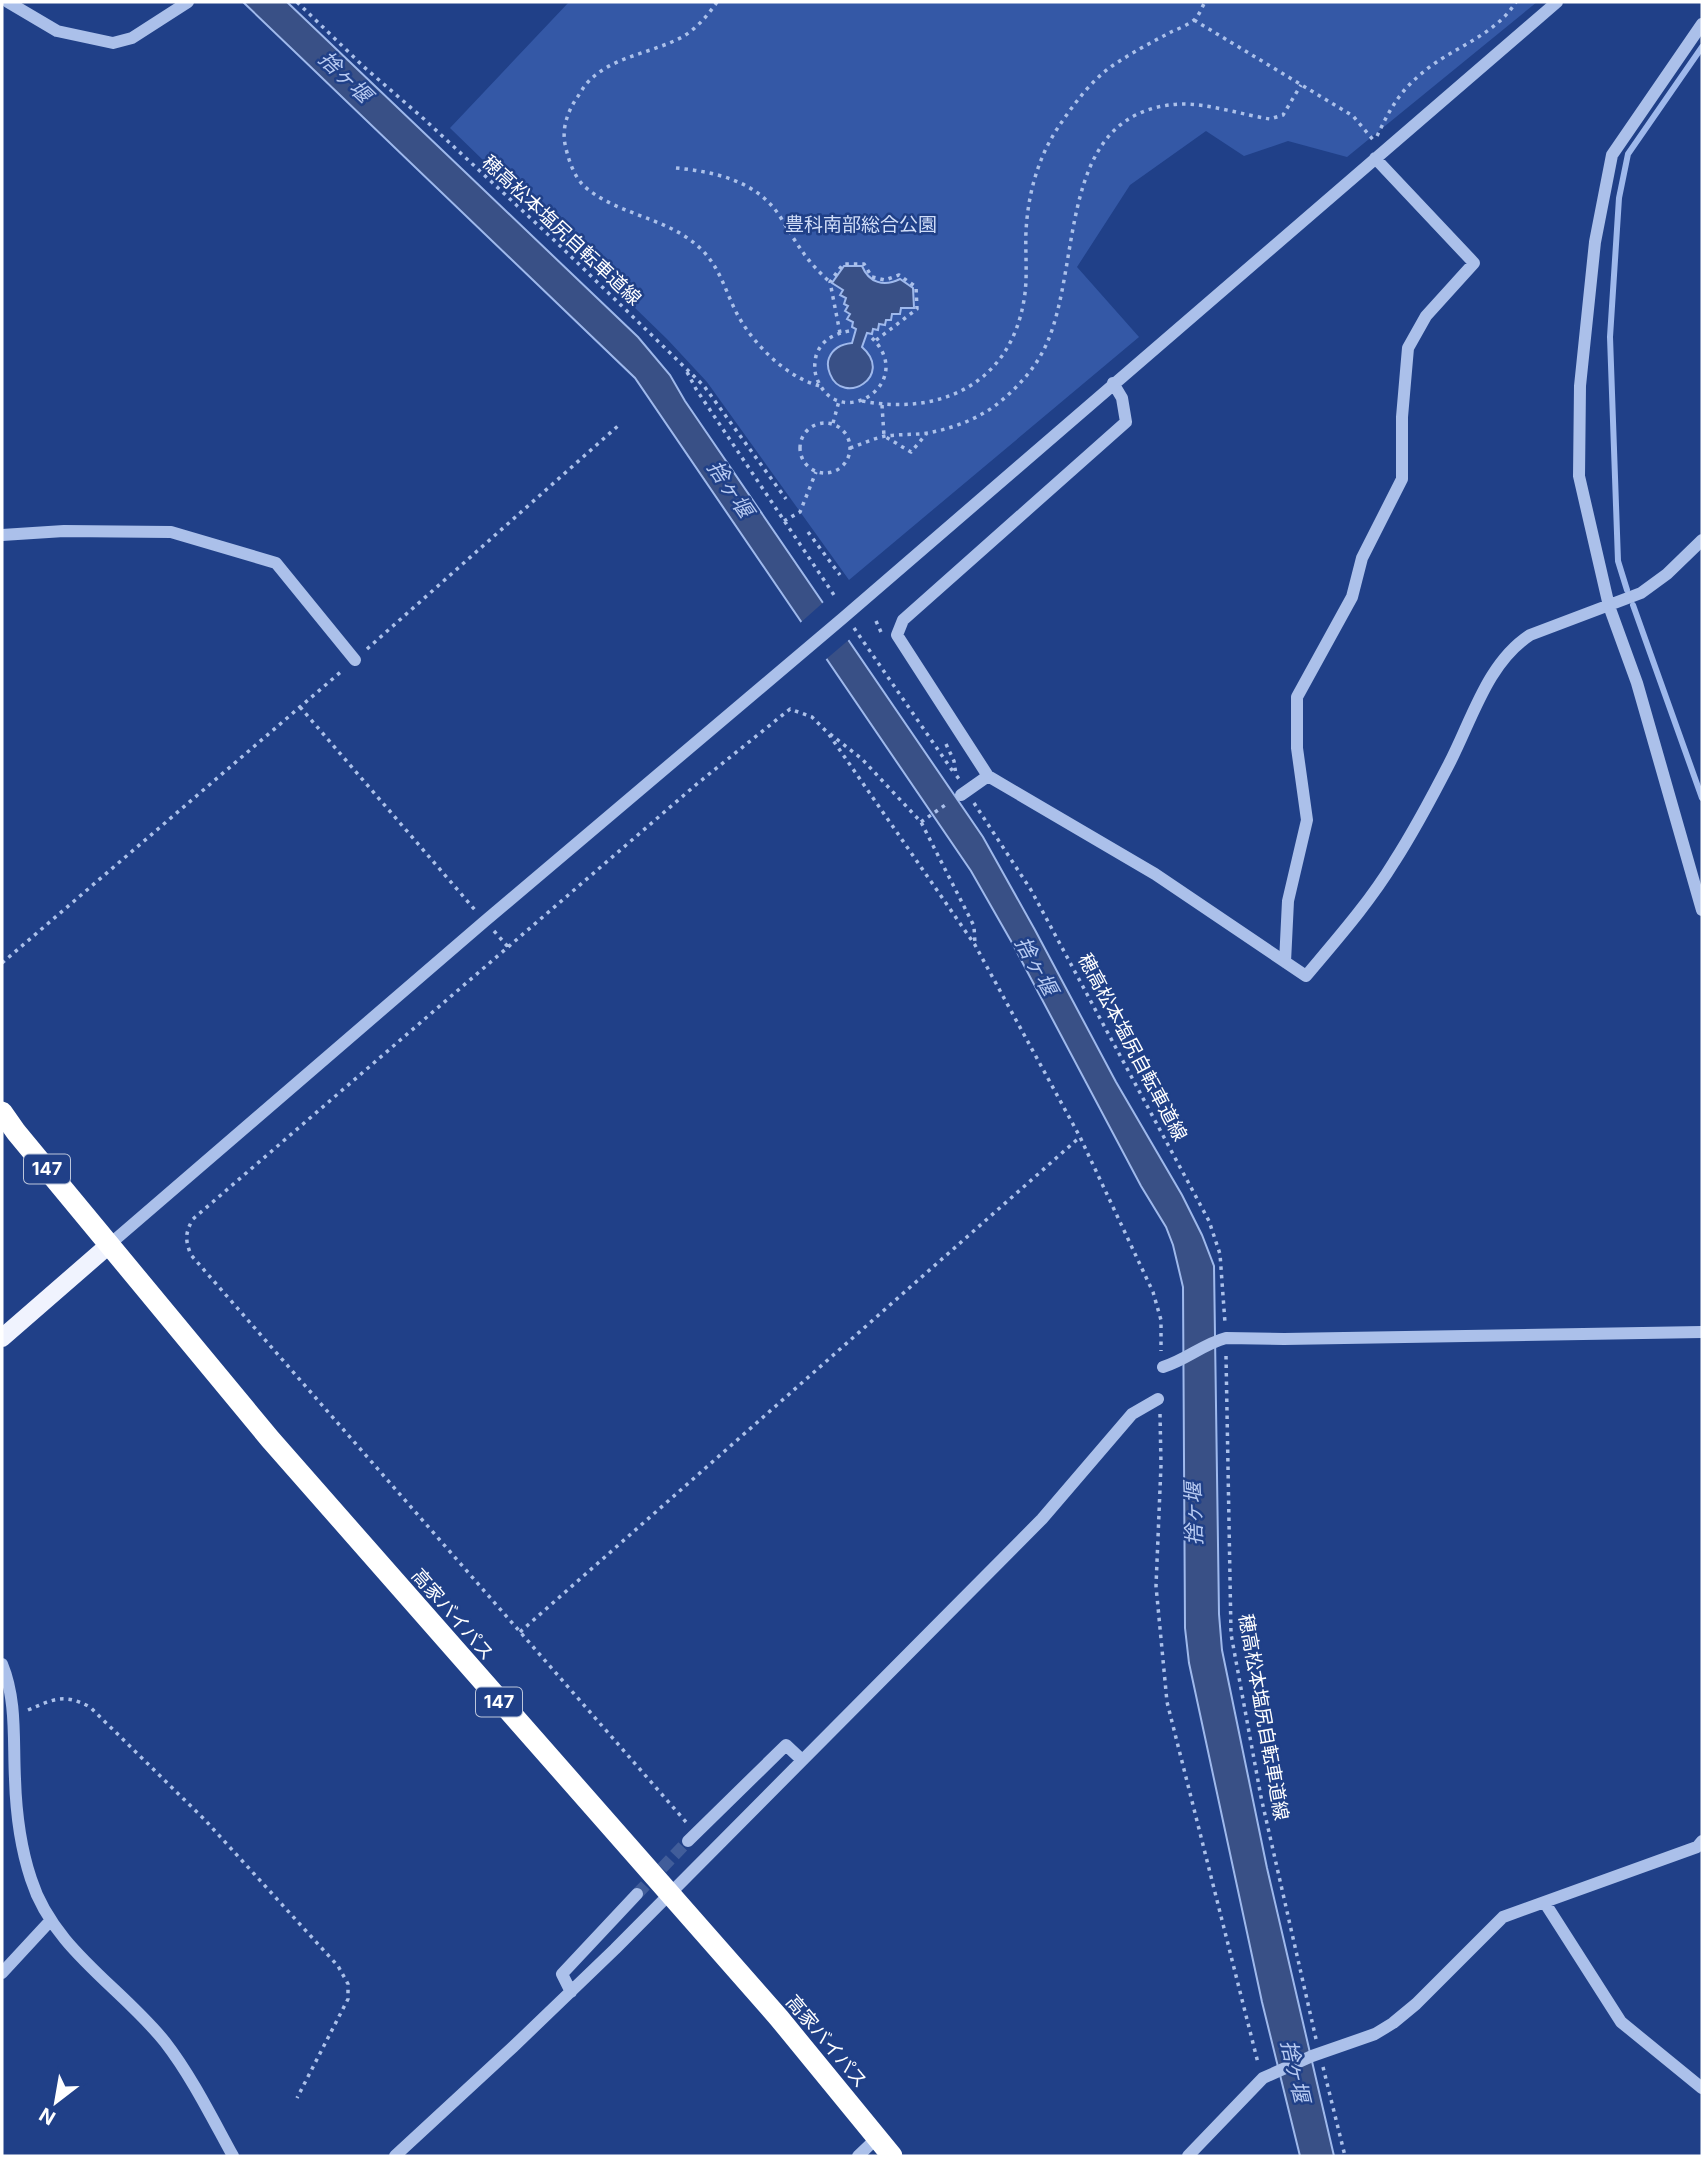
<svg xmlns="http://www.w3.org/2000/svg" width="1704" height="2158" viewBox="0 0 1704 2158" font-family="Inter,'Noto Sans JP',sans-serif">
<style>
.green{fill:#3458a6}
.water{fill:#395086;stroke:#9fb9ec;stroke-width:2}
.pier{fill:#204088}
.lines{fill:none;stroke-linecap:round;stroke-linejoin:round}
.stream{stroke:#9fb9ec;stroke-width:6}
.minor-tunnel{stroke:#415d9a;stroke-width:12;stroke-dasharray:12 6;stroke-linecap:butt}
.path{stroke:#abc0ea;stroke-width:3.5;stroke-dasharray:3.5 5;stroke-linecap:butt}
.minor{stroke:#abc0ea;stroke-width:12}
.major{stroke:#f0f3fe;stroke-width:18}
.highway{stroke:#fff;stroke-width:21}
.labels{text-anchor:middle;stroke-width:5;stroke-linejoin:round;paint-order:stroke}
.shield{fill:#204088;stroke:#bcc6db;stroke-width:2}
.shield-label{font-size:18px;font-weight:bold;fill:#fff}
.park-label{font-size:19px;fill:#d0ddf8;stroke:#204088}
.street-label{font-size:19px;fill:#fff;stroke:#204088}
.water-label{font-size:21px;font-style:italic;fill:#b7caf2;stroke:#204088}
</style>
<rect width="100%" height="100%" fill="#204088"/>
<!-- green -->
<path class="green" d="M569,2H1537L1347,157L1288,141L1244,156L1206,131L1130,185L1077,267L1139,337L849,580L707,382L668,340L450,128Z"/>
<!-- water -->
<path class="water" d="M243,2H287L638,337L670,375L685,401L983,837L1035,930L1116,1082L1182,1195L1202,1235L1214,1266L1219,1614L1222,1650L1267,1868L1334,2156H1300L1262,2002L1189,1663L1185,1628L1183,1287L1173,1245L1166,1227L1141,1186L1011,941L971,871L635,378Z
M844,266H862C869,283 884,287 900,279L913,288L914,308H901L900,314H892L891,320H886L885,325L879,324L878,330L873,329L872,334L867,333L862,347C895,376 843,407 830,374C828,369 827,363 829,358C833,348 842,344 852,343L856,329L852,327L853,322L847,319L850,314L845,311L848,306L844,304L846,298L840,295L843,290L832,283Z"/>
<!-- pier -->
<path class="pier" d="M826,600L851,638L824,661L799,624Z"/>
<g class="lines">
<!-- stream -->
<path class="stream" d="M1627,590L1618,561L1610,337L1619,198L1628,154L1702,47
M1633,605L1702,798"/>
<!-- minor-tunnel -->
<path class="minor-tunnel" d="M637,1894L688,1841"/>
<!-- path -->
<path class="path" d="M297,2L364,67L424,119L554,240L704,386L786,499
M717,2C708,15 698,27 684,36C654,53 612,56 588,82C583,87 580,94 576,99C567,113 562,129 565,144C568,159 574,177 585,187C619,216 669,217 702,250C719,267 725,289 735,310C751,342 785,377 820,386
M1194,20L1353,116L1374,141
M1377,136C1389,111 1399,92 1421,74C1450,48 1494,37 1516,2
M676,168C716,172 758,181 781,218C797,244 807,262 830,282
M849,331C834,334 821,340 816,356C814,365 814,374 819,383C842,431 919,381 870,336
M840,333L830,282L843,264H864L872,277L885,280L899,275L916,287L917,309L875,341
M687,372L696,389L836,598
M862,401C940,416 1010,384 1024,300C1028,277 1025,254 1026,231C1028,194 1038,157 1059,126C1074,104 1092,79 1115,64C1133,52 1152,42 1171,32C1178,29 1188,25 1194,20C1199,16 1202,7 1205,2
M882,405L884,436L911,452L927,433
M800 448a25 25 0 1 1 50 0a25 25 0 1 1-50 0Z
M833,423L839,401
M850,448C862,444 874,438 886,436C900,434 914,435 928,433C954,428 981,418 1001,401C1020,385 1037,366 1047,343C1083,260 1056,111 1180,104C1207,103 1243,115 1270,119L1283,115L1301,85
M784,521L800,512L816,472
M808,532L840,575
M876,621L881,632
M854,628L954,773
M367,649L619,425
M300,707L475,910
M830,734L862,759L921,822L974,926L975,944
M946,744L954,761L956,775L959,779
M974,803L1031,890L1209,1221L1220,1254L1225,1323
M921,822L948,803
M494,931L509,948
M2,963L343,670
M1226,1356L1231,1634L1261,1797L1316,2039
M1160,1414L1161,1465L1156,1586L1167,1702L1258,2063
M520,1632L1080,1137
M28,1710C54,1699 64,1693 90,1707L205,1820L338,1966L348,1984V1999L297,2098
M686,1822L191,1255C185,1240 185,1233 193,1219L698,783L790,709L812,717L828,733L975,945L1080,1137L1153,1292L1161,1320V1351
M1323,2067L1345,2156"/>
<!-- minor -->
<path class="minor" d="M8,2L57,31L113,43L132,38L188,2
M1702,24L1612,155L1595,242L1580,386L1579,476L1609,606L1637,683L1702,910
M1113,383L1122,398L1126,422L903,620L897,635L988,776L1155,874L1306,976C1337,939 1369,903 1394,862C1414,831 1432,797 1449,764C1472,720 1487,663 1530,635L1641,593L1667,574L1702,540
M2,535L64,531L171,532L276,563L355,660
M961,795L988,776
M1285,962L1288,901L1307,820L1297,748V697L1352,597L1362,558L1402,479V417L1408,348L1426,316L1474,263L1375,158
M110,1244L485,921L843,618L1557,2
M1163,1367C1186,1360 1203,1344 1226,1338L1284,1339L1702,1332
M2,1664C17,1700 13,1741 15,1779C16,1811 21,1849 31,1879C53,1949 121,1987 165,2042C192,2077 212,2118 233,2156
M688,1841L786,1745L802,1760
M1545,1903L1621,2022L1702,2088
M2,1973L51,1920
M571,1992L562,1974L637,1894
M395,2156L513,2047L615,1949L1042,1519L1132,1414L1158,1399
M858,2156L878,2137
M1188,2156L1263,2078L1312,2056L1375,2034L1393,2023L1416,2004L1503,1917L1697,1847L1702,1841"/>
<!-- major -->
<path class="major" d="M2,1338L110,1244"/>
<!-- highway -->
<path class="highway" d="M2,1112L16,1132L270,1439L779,2018L892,2156"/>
</g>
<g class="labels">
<!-- shield labels -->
<g class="shield">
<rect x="24" y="1154.5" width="46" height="29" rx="5"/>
<rect x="476" y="1687.5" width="46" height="29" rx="5"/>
</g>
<g class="shield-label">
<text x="47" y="1175">147</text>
<text x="499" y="1708">147</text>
</g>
<!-- park labels -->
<g class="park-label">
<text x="861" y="231">豊科南部総合公園</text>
</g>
<!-- street labels -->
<g class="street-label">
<text transform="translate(562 230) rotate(43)" y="7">穂高松本塩尻自転車道線</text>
<text transform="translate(1133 1047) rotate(62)" y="7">穂高松本塩尻自転車道線</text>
<text transform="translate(453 1614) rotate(49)" y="7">高家バイパス</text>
<text transform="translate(1264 1717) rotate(80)" y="7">穂高松本塩尻自転車道線</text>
<text transform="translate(827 2041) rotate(50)" y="7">高家バイパス</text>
</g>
<!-- water labels -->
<g class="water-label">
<text transform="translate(345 77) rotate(44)" y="7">捨ヶ堰</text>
<text transform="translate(730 489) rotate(56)" y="7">捨ヶ堰</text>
<text transform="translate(1036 966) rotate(61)" y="7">捨ヶ堰</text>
<text transform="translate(1194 1514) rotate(-92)" y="7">捨ヶ堰</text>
<text transform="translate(1295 2071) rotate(77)" y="7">捨ヶ堰</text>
</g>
</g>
<!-- border -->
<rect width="1704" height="2158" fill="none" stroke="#ffffff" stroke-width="7"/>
<!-- north arrow -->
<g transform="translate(56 2102) rotate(211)" stroke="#204088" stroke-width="5" paint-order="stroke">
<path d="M0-5L12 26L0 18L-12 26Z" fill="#ffffff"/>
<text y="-10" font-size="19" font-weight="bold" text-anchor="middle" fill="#ffffff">N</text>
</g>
</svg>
